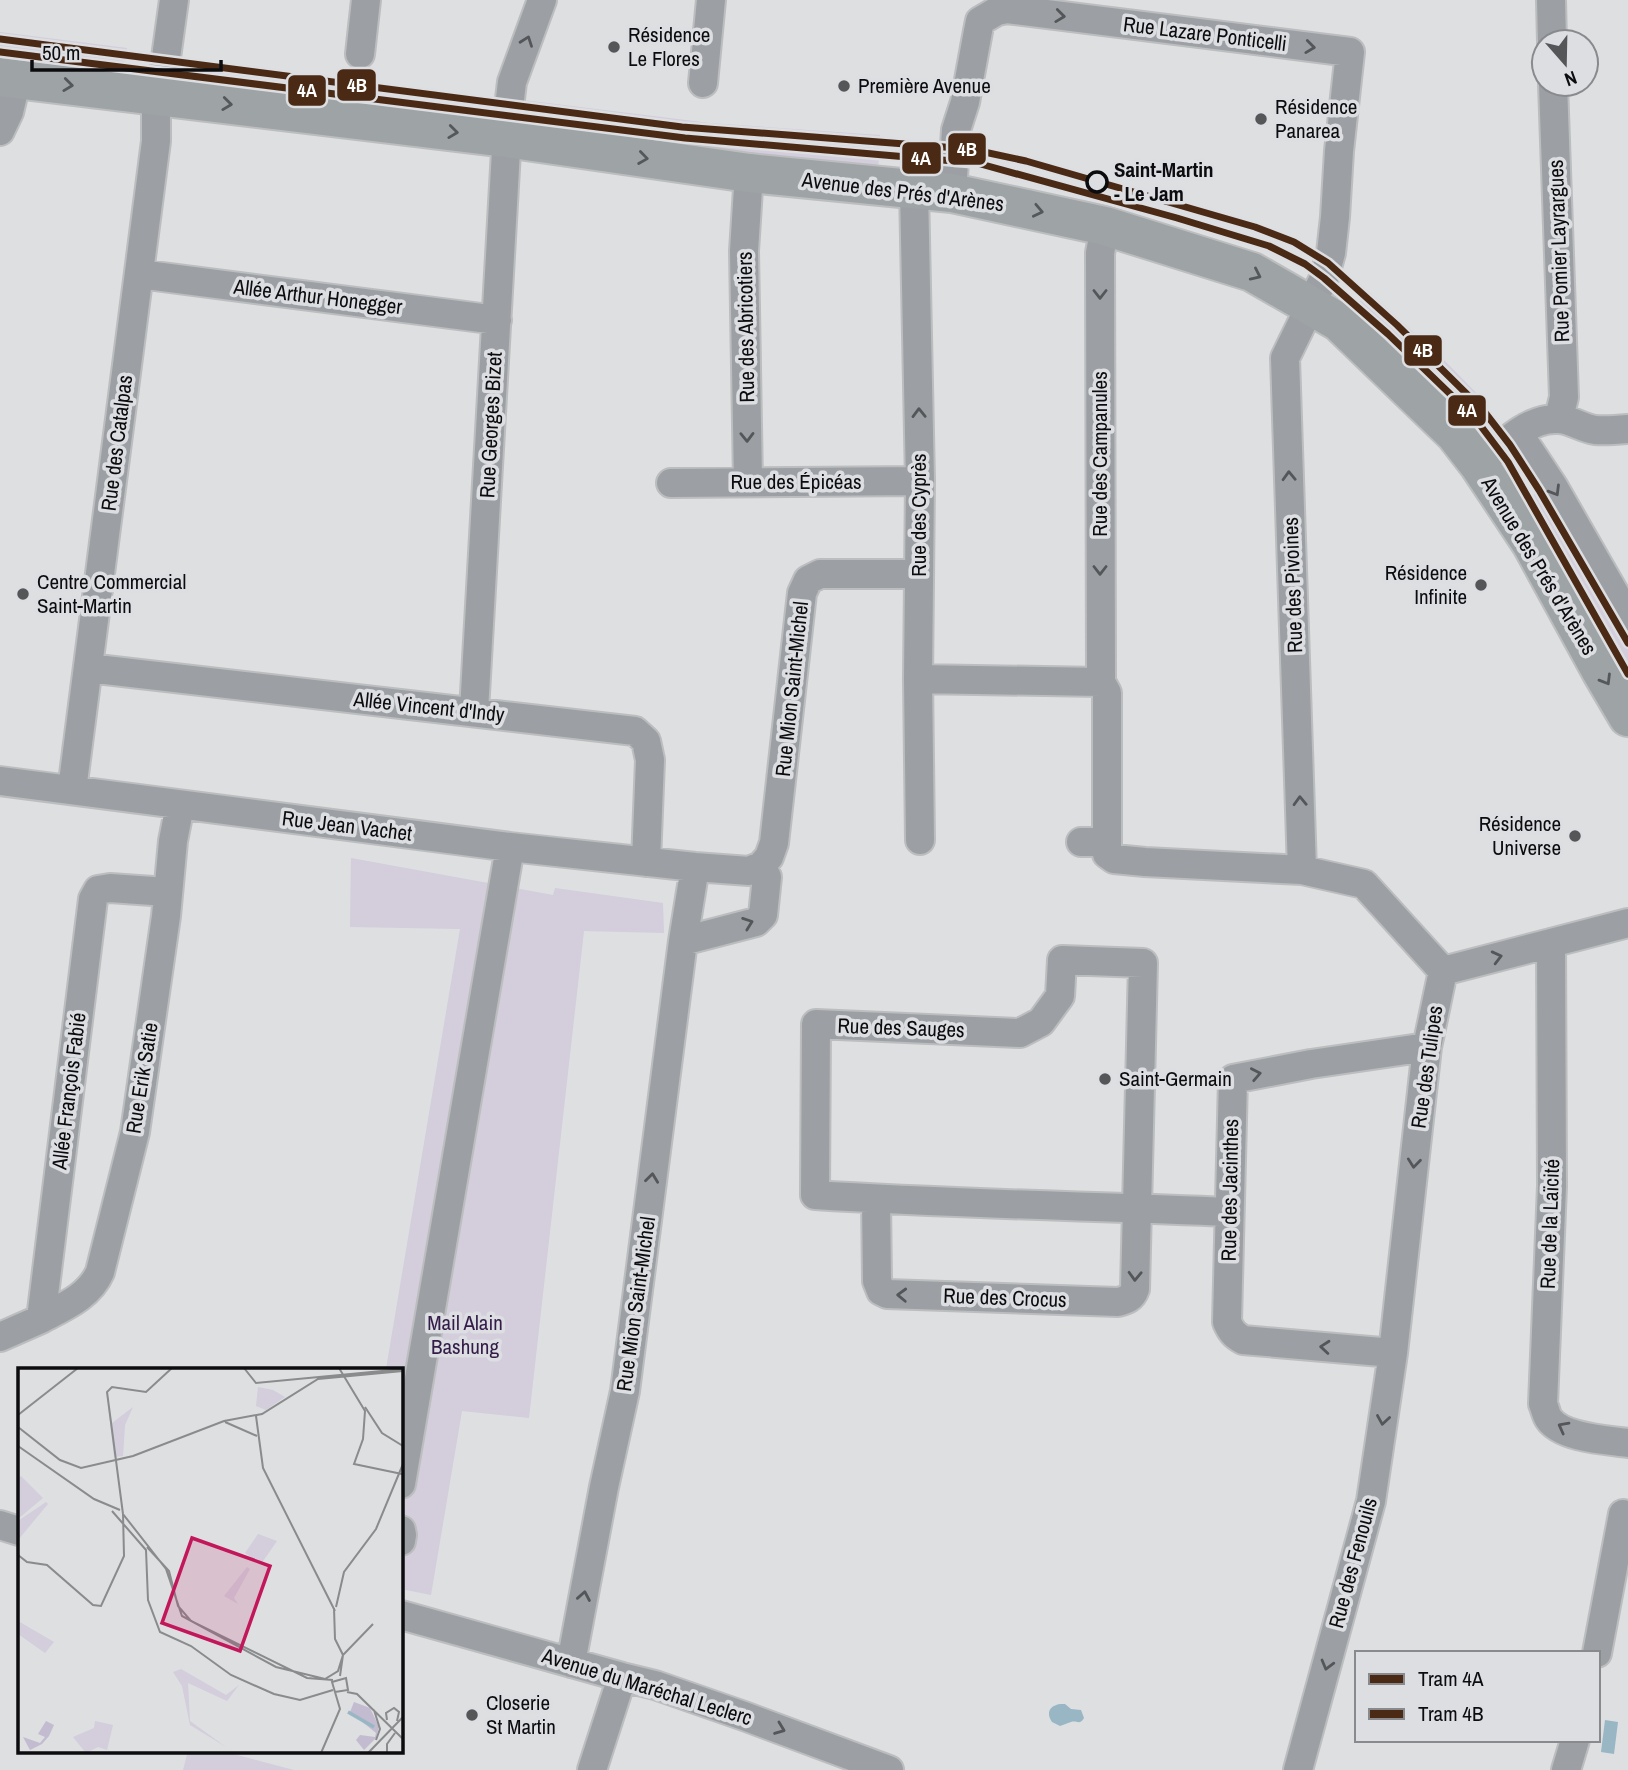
<svg xmlns="http://www.w3.org/2000/svg" width="1628" height="1770" viewBox="0 0 1628 1770" font-family="'Archivo Narrow',sans-serif">
<style>
.green{fill:#d3cddc}
.water{fill:#99b6c5}
.lines{fill:none;stroke-linecap:round;stroke-linejoin:round}
.street-casing{stroke:#bcbdbe;stroke-width:32}
.primary-casing{stroke:#bcbdbe;stroke-width:42}
.street{stroke:#9ca0a4;stroke-width:28}
.primary{stroke:#9ea3a6;stroke-width:38}
.tram-1-casing{stroke:#dcdee2;stroke-width:12}
.tram-2-casing{stroke:#dcdee2;stroke-width:12}
.tram-1{stroke:#4a2a15;stroke-width:7}
.tram-2{stroke:#4a2a15;stroke-width:7}
.oneway{stroke:#545659}
.oneway2{stroke:#55585a}
.poi-dot{fill:#555658;stroke:#dcdee2;stroke-width:2.5}
.stop-dot{fill:#dcdee2;stroke:#0c0c0e;stroke-width:3.5}
.labels{text-anchor:middle;stroke-width:7;stroke-linejoin:round;paint-order:stroke}
.street-label{font-size:21px;fill:#0c0c0e;stroke:#dcdee2}
.poi-label{font-size:21px;fill:#0c0c0e;stroke:#dcdee2;text-anchor:start}
.stop-label{font-size:21px;font-weight:bold;fill:#0c0c0e;stroke:#dcdee2;text-anchor:start}
.park-label{font-size:21px;fill:#331c49;stroke:#dcdee2}
.inset-river{fill:none;stroke:#99b6c5;stroke-width:3.5}
.inset-road{fill:none;stroke:#898b8d;stroke-width:2}
.view{fill:#c2185b;fill-opacity:0.15;stroke:#c2185b;stroke-width:3.5}
.inset-edge{fill:none;stroke:#0c0c0e;stroke-width:3.5}
.line-badge{stroke:#dcdee2;stroke-width:2.5}
.badge-label{font-size:19px;text-anchor:middle;font-weight:bold;fill:#fff}
</style>
<rect width="100%" height="100%" fill="#dddfe1"/>
<!-- green -->
<path class="green" d="M0,32L127,48L122,79L0,64Z
M198,60L467,94L464,122L194,89Z
M523,100L710,123L880,135L878,173L519,129Z
M1367,290L1445,361L1487,404L1462,424L1351,315Z
M1546,488L1628,629V689L1524,500Z
M351,858L553,895L555,888L663,903L664,933L584,931L529,1418L462,1411L431,1595L401,1589V1369H386L460,929L350,927Z
M188,1751H222L294,1770H183Z"/>
<!-- water -->
<path class="water" d="M1060,1704H1065L1071,1709L1081,1710L1084,1718C1079,1726 1077,1720 1071,1722C1067,1723 1064,1725 1060,1726L1052,1722C1046,1713 1049,1706 1060,1704Z
M1605,1720L1618,1722L1614,1754L1601,1752Z"/>
<g class="lines">
<defs>
<path id="street" d="M1551,0L1552,42
M360,54L366,0
M703,83L711,0
M1553,84L1564,397L1559,418
M0,131L9,112L13,95
M914,189L920,481L918,679L920,840
M952,193L956,130L965,102L978,31L980,21L997,11L1007,9L1350,52L1339,151L1335,217L1331,253L1324,278L1285,358L1302,870
M1105,226L1100,253L1101,682L1107,693V854L1114,859L1145,862L1302,870L1364,884L1443,971
M139,274L497,320
M1518,433L1553,486L1628,617
M1479,465C1500,447 1528,417 1558,419C1570,419 1582,428 1595,430C1605,431 1617,430 1628,429
M748,482L744,251L749,173
M671,483L920,481
M88,668L635,731L646,741L650,760L646,862
M918,679L1101,682
M474,711L508,116L512,82L542,0
M0,781L510,847L695,867L749,871L761,866L769,857L774,843L802,593L808,580L820,574H919
M72,790L156,141V112L164,72L174,0
M1081,842H1106
M683,941L756,922L763,915L767,877L761,866
M1551,943L1552,1186L1543,1404C1545,1408 1546,1415 1549,1419C1562,1438 1607,1440 1628,1443
M1443,971L1628,923
M876,1199L877,1281L881,1291L887,1294L1118,1302C1126,1300 1132,1298 1135,1289L1143,963L1062,960L1060,996L1041,1022L1020,1033L816,1024L815,1195C953,1204 1091,1206 1229,1212
M41,1319C63,1307 89,1297 100,1272L135,1132L166,916L173,841L180,805
M0,1337L41,1319L93,899L98,890L110,888L167,892
M1393,1353L1243,1340C1234,1335 1231,1331 1227,1322L1233,1079L1311,1064L1427,1047
M401,1484L510,847
M0,1525L19,1531
M401,1530L402,1535L401,1541
M401,1615L622,1677L655,1685L744,1716L889,1770
M1597,1653L1623,1514
M571,1663L604,1487L625,1391L683,941L695,867
M592,1770L622,1677
M1298,1770L1371,1501L1393,1353L1427,1047L1443,971
M1566,1770L1575,1740"/>
<path id="primary" d="M0,77L506,138L749,173L952,193L1105,226L1252,272L1339,322L1455,434L1479,465L1531,543L1601,671L1628,717"/>
</defs>
<!-- street casing -->
<use href="#street" class="street-casing"/>
<!-- primary casing -->
<use href="#primary" class="primary-casing"/>
<!-- street -->
<use href="#street" class="street"/>
<!-- primary -->
<use href="#primary" class="primary"/>
<defs>
<path id="tram-1" d="M0,52L685,138L977,163L1177,218L1269,246L1305,264L1324,278L1388,334L1474,417L1508,462L1628,674"/>
<path id="tram-2" d="M0,39L682,127L970,149L1026,161L1255,227L1294,242L1328,263L1397,325L1483,410L1510,445L1539,490L1628,643"/>
</defs>
<!-- tram-1 casing -->
<use href="#tram-1" class="tram-1-casing"/>
<!-- tram-2 casing -->
<use href="#tram-2" class="tram-2-casing"/>
<!-- tram-1 -->
<use href="#tram-1" class="tram-1"/>
<!-- tram-2 -->
<use href="#tram-2" class="tram-2"/>
</g>
<!-- one-way arrows -->
<defs><path id="oneway-chevron" d="M-2-3.5L2.5 0L-2 3.5" fill="none" stroke-width="1.6" stroke-linecap="round" stroke-linejoin="round" transform="scale(1.75)"/></defs>
<g class="oneway">
<use href="#oneway-chevron" transform="translate(1060 16) rotate(7)"/>
<use href="#oneway-chevron" transform="translate(527 41) rotate(-70)"/>
<use href="#oneway-chevron" transform="translate(1310 47) rotate(7)"/>
<use href="#oneway-chevron" transform="translate(1100 294) rotate(90)"/>
<use href="#oneway-chevron" transform="translate(919 413) rotate(-91)"/>
<use href="#oneway-chevron" transform="translate(747 437) rotate(89)"/>
<use href="#oneway-chevron" transform="translate(1289 476) rotate(-92)"/>
<use href="#oneway-chevron" transform="translate(1555 491) rotate(59)"/>
<use href="#oneway-chevron" transform="translate(1100 570) rotate(90)"/>
<use href="#oneway-chevron" transform="translate(1300 801) rotate(-92)"/>
<use href="#oneway-chevron" transform="translate(748 923) rotate(-20)"/>
<use href="#oneway-chevron" transform="translate(1497 957) rotate(-14)"/>
<use href="#oneway-chevron" transform="translate(1256 1074) rotate(-11)"/>
<use href="#oneway-chevron" transform="translate(1414 1163) rotate(96)"/>
<use href="#oneway-chevron" transform="translate(652 1178) rotate(-83)"/>
<use href="#oneway-chevron" transform="translate(1135 1276) rotate(92)"/>
<use href="#oneway-chevron" transform="translate(902 1295) rotate(-178)"/>
<use href="#oneway-chevron" transform="translate(1325 1347) rotate(-175)"/>
<use href="#oneway-chevron" transform="translate(1383 1420) rotate(99)"/>
<use href="#oneway-chevron" transform="translate(1563 1427) rotate(-152)"/>
<use href="#oneway-chevron" transform="translate(584 1596) rotate(-80)"/>
<use href="#oneway-chevron" transform="translate(1327 1665) rotate(105)"/>
<use href="#oneway-chevron" transform="translate(780 1729) rotate(21)"/>
</g>
<g class="oneway2">
<use href="#oneway-chevron" transform="translate(68 85) rotate(7)"/>
<use href="#oneway-chevron" transform="translate(227 104) rotate(7)"/>
<use href="#oneway-chevron" transform="translate(453 132) rotate(7)"/>
<use href="#oneway-chevron" transform="translate(643 158) rotate(8)"/>
<use href="#oneway-chevron" transform="translate(1038 211) rotate(12)"/>
<use href="#oneway-chevron" transform="translate(1256 275) rotate(25)"/>
<use href="#oneway-chevron" transform="translate(1606 680) rotate(59)"/>
</g>
<!-- markers -->
<g class="poi-dot">
<circle cx="614" cy="47" r="7"/>
<circle cx="844" cy="86" r="7"/>
<circle cx="1261" cy="119" r="7"/>
<circle cx="1481" cy="585" r="7"/>
<circle cx="23" cy="594" r="7"/>
<circle cx="1575" cy="836" r="7"/>
<circle cx="1105" cy="1079" r="7"/>
<circle cx="472" cy="1715" r="7"/>
</g>
<circle class="stop-dot" cx="1097" cy="182" r="10"/>
<g class="labels">
<!-- street labels -->
<g class="street-label">
<text transform="translate(1205 34) rotate(7)" y="7">Rue Lazare Ponticelli</text>
<text transform="translate(903 192) rotate(7)" y="7">Avenue des Prés d'Arènes</text>
<text transform="translate(1559 251) rotate(-92)" y="7">Rue Pomier Layrargues</text>
<text transform="translate(318 297) rotate(7)" y="7">Allée Arthur Honegger</text>
<text transform="translate(746 327) rotate(-91)" y="7">Rue des Abricotiers</text>
<text transform="translate(491 425) rotate(-87)" y="7">Rue Georges Bizet</text>
<text transform="translate(117 443) rotate(-83)" y="7">Rue des Catalpas</text>
<text transform="translate(1100 454) rotate(-90)" y="7">Rue des Campanules</text>
<text x="796" y="489">Rue des Épicéas</text>
<text transform="translate(919 515) rotate(-90)" y="7">Rue des Cyprès</text>
<text transform="translate(1539 566) rotate(59)" y="7">Avenue des Prés d'Arènes</text>
<text transform="translate(1293 585) rotate(-92)" y="7">Rue des Pivoines</text>
<text transform="translate(792 689) rotate(-84)" y="7">Rue Mion Saint-Michel</text>
<text transform="translate(429 707) rotate(6)" y="7">Allée Vincent d'Indy</text>
<text transform="translate(347 826) rotate(7)" y="7">Rue Jean Vachet</text>
<text transform="translate(901 1028) rotate(2)" y="7">Rue des Sauges</text>
<text transform="translate(1427 1067) rotate(-82)" y="7">Rue des Tulipes</text>
<text transform="translate(142 1078) rotate(-81)" y="7">Rue Erik Satie</text>
<text transform="translate(69 1091) rotate(-83)" y="7">Allée François Fabié</text>
<text transform="translate(1230 1190) rotate(-89)" y="7">Rue des Jacinthes</text>
<text transform="translate(1550 1224) rotate(-88)" y="7">Rue de la Laïcité</text>
<text transform="translate(1005 1298) rotate(2)" y="7">Rue des Crocus</text>
<text transform="translate(636 1304) rotate(-82)" y="7">Rue Mion Saint-Michel</text>
<text transform="translate(1353 1563) rotate(-75)" y="7">Rue des Fenouils</text>
<text transform="translate(647 1687) rotate(17)" y="7">Avenue du Maréchal Leclerc</text>
</g>
<!-- poi labels -->
<g class="poi-label">
<text x="628" y="42">Résidence<tspan x="628" dy="24">Le Flores</tspan></text>
<text x="858" y="93">Première Avenue</text>
<text x="1275" y="114">Résidence<tspan x="1275" dy="24">Panarea</tspan></text>
<text x="1467" y="580" text-anchor="end">Résidence<tspan x="1467" dy="24">Infinite</tspan></text>
<text x="37" y="589">Centre Commercial<tspan x="37" dy="24">Saint-Martin</tspan></text>
<text x="1561" y="831" text-anchor="end">Résidence<tspan x="1561" dy="24">Universe</tspan></text>
<text x="1119" y="1086">Saint-Germain</text>
<text x="486" y="1710">Closerie<tspan x="486" dy="24">St Martin</tspan></text>
</g>
<!-- stop labels -->
<g class="stop-label">
<text x="1114" y="177">Saint-Martin<tspan x="1114" dy="24">- Le Jam</tspan></text>
</g>
<!-- park labels -->
<g class="park-label">
<text x="465" y="1330">Mail Alain<tspan x="465" dy="24">Bashung</tspan></text>
</g>
</g>
<!-- overview -->
<g transform="translate(18 1368)">
<rect width="385" height="385" fill="#dddfe1"/>
<path d="M240,19L255,22L267,29L248,42L238,38ZM90,36L94,55L115,39L107,57L105,88L96,89ZM3,108L25,130L1,150L0,110ZM28,134L30,136L0,172V153ZM240,166L259,173L243,196L227,185ZM229,199L232,201L216,230L220,236L206,228ZM0,253L36,274L27,285L0,266ZM163,301L208,327L221,317L209,333L170,315L172,353L208,379L172,357L164,318L155,304ZM77,353L95,357L89,382L80,379L68,385L55,369L76,360Z" fill="#d3cddc"/>
<path d="M336,334L352,340L361,359L358,370L346,382L338,372L342,367L357,369L358,365L332,344ZM28,353L36,357L31,368L24,376L12,382L5,369L22,375L27,369L20,366Z" fill="#c3bbcf"/>
<path class="inset-river" d="M330,344L356,359"/>
<path class="inset-road" d="M154,0L128,24L94,19L89,24L105,146L148,201L164,248L258,299L307,311L320,303L325,287L355,256M226,0L238,15L385,1M321,0L347,43L345,71L336,96L384,106M347,39L364,65L385,78M0,47L60,0M238,48L245,100L317,243M207,54L239,68M0,59L42,92L63,100L115,88L206,53L244,46L300,11L385,3M0,78L76,131L102,142M94,143L128,182L130,232L142,264L173,278L213,307L256,326L282,332L315,322M129,179L151,203L160,238L173,253L289,310L315,312M0,187L9,194L29,197L75,237L83,238L106,188L105,146M318,239L326,204L358,161L385,96M316,240L317,271L325,287L322,308M329,324L339,326L385,371M356,342L362,361L358,372M369,352L368,345L376,340L381,344L379,353M303,385L322,341L314,314L328,310L330,322L317,324M350,385L385,349M369,385V376L377,365"/>
<path class="view" d="M174,170L252,198L222,283L144,255Z"/>
<rect width="385" height="385" class="inset-edge"/>
</g>
<g class="line-badge">
<rect x="336" y="68" width="41" height="34" rx="7" fill="#4a2a15"/>
<rect x="287" y="74" width="40" height="33" rx="7" fill="#4a2a15"/>
<rect x="947" y="132" width="40" height="34" rx="7" fill="#4a2a15"/>
<rect x="901" y="141" width="41" height="34" rx="7" fill="#4a2a15"/>
<rect x="1403" y="334" width="40" height="33" rx="7" fill="#4a2a15"/>
<rect x="1447" y="394" width="40" height="33" rx="7" fill="#4a2a15"/>
</g>
<g class="badge-label">
<text x="357" y="92">4B</text>
<text x="307" y="97">4A</text>
<text x="967" y="156">4B</text>
<text x="921" y="165">4A</text>
<text x="1423" y="357">4B</text>
<text x="1467" y="417">4A</text>
</g>
<!-- legend -->
<rect x="1355" y="1651" width="245" height="91" fill="#dcdee2" stroke="#898a8d" stroke-width="2"/>
<rect x="1369" y="1674" width="35" height="10" fill="#4a2a15" stroke="#898a8d" stroke-width="2"/>
<text x="1418" y="1686" font-size="21" fill="#0c0c0e">Tram 4A</text>
<rect x="1369" y="1709" width="35" height="10" fill="#4a2a15" stroke="#898a8d" stroke-width="2"/>
<text x="1418" y="1721" font-size="21" fill="#0c0c0e">Tram 4B</text>
<!-- north arrow -->
<g transform="translate(1565 63) rotate(160)"><circle r="33" fill="#dcdee2" stroke="#898a8d" stroke-width="2"/>
<path d="M0-5L12 26L0 18L-12 26Z" fill="#555658"/>
<text y="-10" font-size="19" font-weight="bold" text-anchor="middle" fill="#0c0c0e">N</text>
</g>
<!-- scale -->
<path d="M32 60v10h189v-10" fill="none" stroke="#0c0c0e" stroke-width="3.5"/>
<text x="42" y="60" font-size="21" fill="#0c0c0e" stroke="#dcdee2" stroke-width="5" paint-order="stroke">50 m</text>
</svg>
